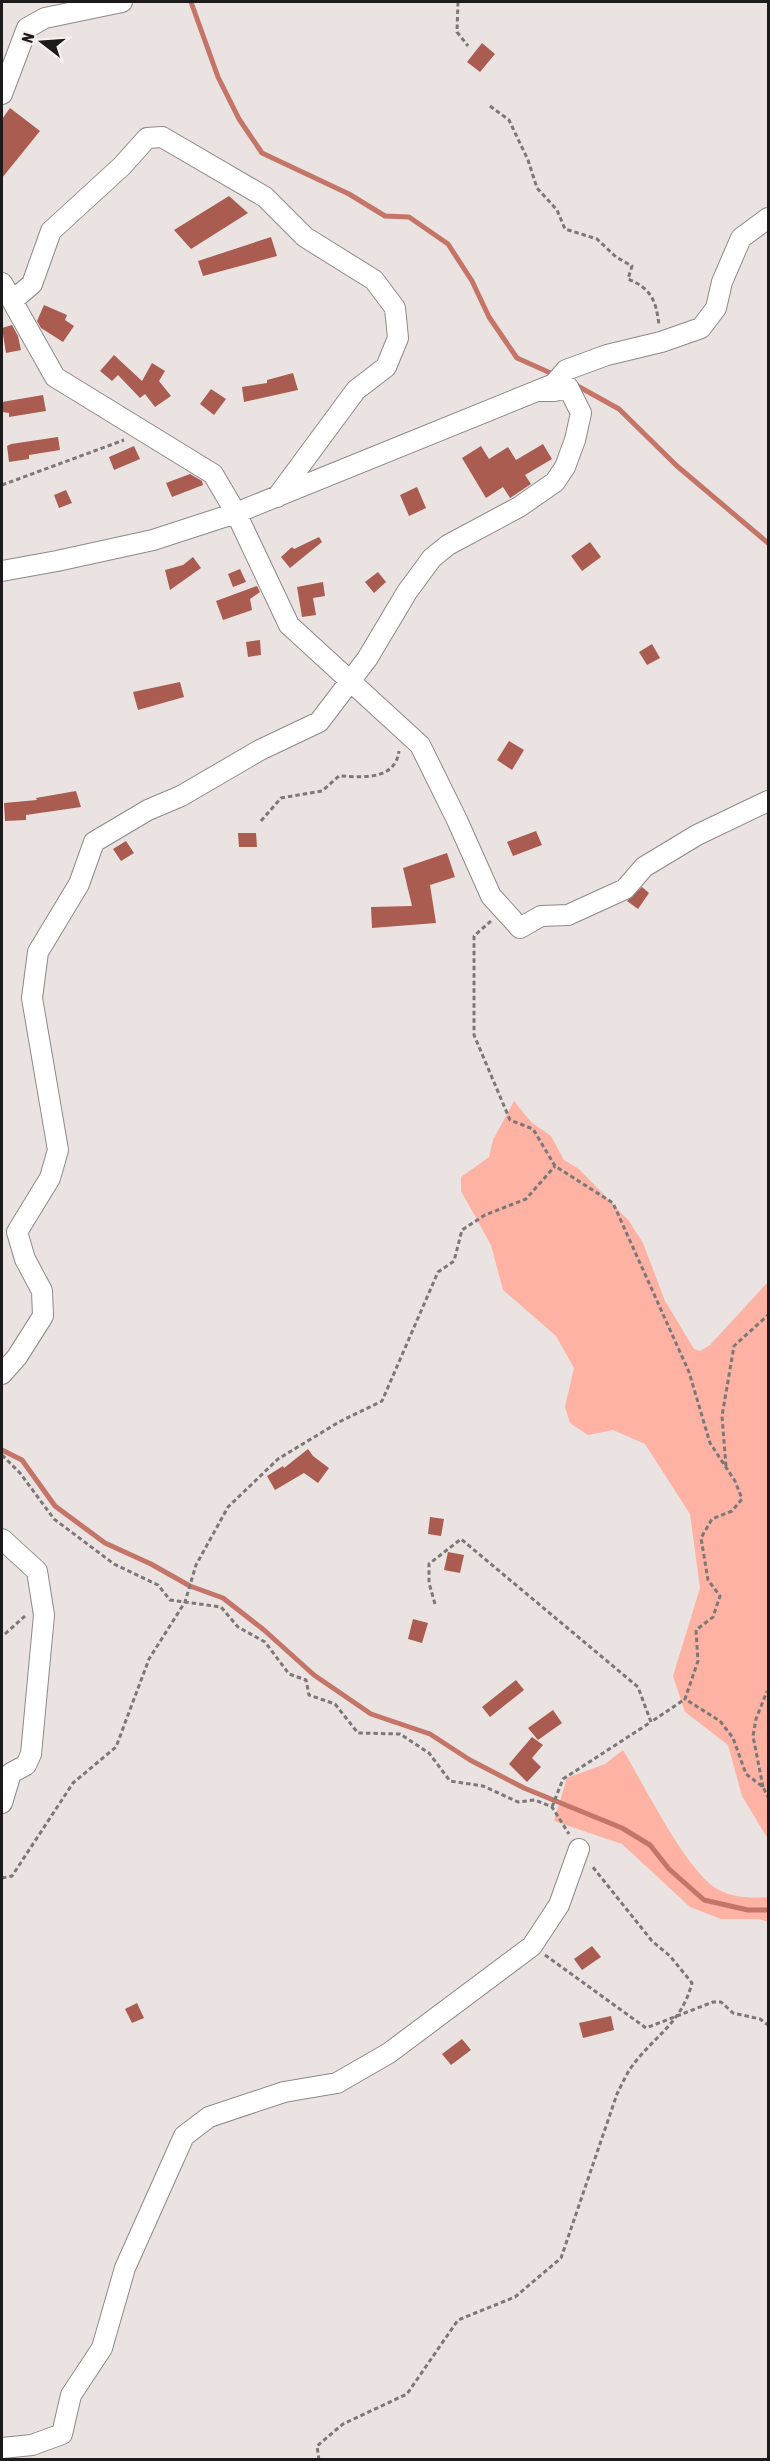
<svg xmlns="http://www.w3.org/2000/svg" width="770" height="2461" viewBox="0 0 770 2461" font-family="'Asap Condensed',sans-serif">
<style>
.green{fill:#fdb2a4}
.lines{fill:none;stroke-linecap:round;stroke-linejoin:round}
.stream{stroke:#c57567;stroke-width:5}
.building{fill:#a95c4f}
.street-casing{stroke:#8e8988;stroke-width:22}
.path{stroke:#7c7878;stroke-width:3;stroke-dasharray:4.5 3;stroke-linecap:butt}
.street{stroke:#fff;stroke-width:20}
</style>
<rect width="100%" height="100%" fill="#eae3e2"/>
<!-- green -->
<path class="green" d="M514,1101L531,1122L551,1136L564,1160L579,1169L629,1221L643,1243L665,1301L694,1349L700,1351L710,1345L768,1282V1839L742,1796L728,1745L685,1712L673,1676L700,1588L690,1514L645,1444L613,1430L588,1435L570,1423L565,1407L574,1368L556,1336L503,1290L491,1245L461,1191V1177L489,1157L493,1140Z
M623,1750C643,1783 688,1875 719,1890C735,1898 751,1898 768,1897V1922L759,1919H721L690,1907L622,1844L554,1821L567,1778L605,1764Z"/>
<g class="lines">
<!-- stream -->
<path class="stream" d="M191,2L218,77L239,119L262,153L349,194L385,216L409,217L448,244L472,281L489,317L517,358L555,375
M574,384L619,409L677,466L768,543
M2,1450L22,1460L55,1506L105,1543L151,1564L190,1586L223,1598L264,1630L314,1675L371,1714L430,1734L470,1760L524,1788L622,1828L650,1845L669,1869L704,1900L748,1910H768"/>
</g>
<!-- building -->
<path class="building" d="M482,43L495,54L480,72L467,62Z
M10,108L40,131L2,178V119Z
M229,196L248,213L191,249L174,230Z
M271,237L277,256L203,276L198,261Z
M44,305L67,315L65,320L74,326L63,342L41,328L37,321Z
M12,325L18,336L21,350L6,353L2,328Z
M114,355L142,381L152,363L165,371L159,381L171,396L155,407L145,394L140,398L118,375L112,381L100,371Z
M293,373L298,390L244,402L242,387L267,383V380Z
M211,389L226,399L214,415L200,404Z
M43,395L46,411L9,417V413L2,412V402Z
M58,437L60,450L29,455V459L9,462L7,446L11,444Z
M543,444L552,459L525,475L531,484L510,498L503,487L486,498L462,458L481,446L489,459L508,447L516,460Z
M134,446L140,459L114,470L109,457Z
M190,474L202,481L203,485L172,497L166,483Z
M417,487L426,508L409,516L400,495Z
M66,490L72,503L59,508L54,495Z
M319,537L322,542L290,568L281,557L292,547L294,549Z
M590,542L601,557L582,571L571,556Z
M193,557L201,568L170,590L165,570L183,565Z
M240,569L246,582L233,587L228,574Z
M378,572L386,582L374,593L365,582Z
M323,582L325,596L313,598L316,615L302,617L297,587Z
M257,586L260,592L250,599L252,610L223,620L216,601Z
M260,640L261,655L248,657L246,642Z
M652,644L660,658L647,665L639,652Z
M180,682L184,697L138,710L133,692Z
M509,741L524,750L512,770L497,760Z
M76,791L81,807L26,815V820L5,821L4,803L37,800L36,798Z
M536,831L542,845L513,856L507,842Z
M238,833H256L257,847H239Z
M126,841L134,853L121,861L113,849Z
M447,853L455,877L430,885L436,923L372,928L371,907L412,906L403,868Z
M642,887L649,893L638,909L627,901Z
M308,1449L313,1456L329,1468L318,1483L304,1473L275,1490L267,1476L283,1466L284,1468Z
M430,1517L444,1519L441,1536L428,1534Z
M448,1552L464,1555L460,1573L444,1570Z
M413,1619L428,1623L422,1643L408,1639Z
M516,1680L524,1690L490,1717L482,1707Z
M553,1710L562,1723L538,1740L528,1728Z
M532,1737L543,1745L532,1758L541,1767L527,1782L509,1764Z
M592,1946L601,1957L582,1970L574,1959Z
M137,2003L144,2018L132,2023L125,2009Z
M611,2016L614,2030L583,2038L579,2023Z
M462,2039L471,2050L451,2065L442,2054Z"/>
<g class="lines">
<defs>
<path id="street" d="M2,94L27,28L45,18L122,2
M2,283L55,377L213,474L236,513L289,625L420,745L457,820L491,896L520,928L541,916L568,915L625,889L644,867L697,835L768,801
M12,301L32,284L51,231L122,166L147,138L162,137L265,197L305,237L374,280L395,308L398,338L386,367L356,390L277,497
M2,571L57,561L153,540L236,513L554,384L566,370L607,355L661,342L701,328L716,308L722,282L741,238L768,218
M2,1374L17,1357L43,1316L42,1291L25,1259L17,1232L50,1178L58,1150L32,998L38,952L79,884L94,842L148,810L181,796L260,750L319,722L367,659L407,592L432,558L448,545L519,507L555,482L565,467L575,440L581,413L568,387L555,391H539
M2,1539L37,1571L44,1615L31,1754L26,1765L11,1773L2,1803
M2,2448L32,2445L62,2434L71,2395L102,2348L125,2268L184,2136L209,2117L284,2092L337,2083L389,2053L532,1946L559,1905L579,1849"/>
</defs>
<!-- street casing -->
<use href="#street" class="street-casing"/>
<!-- path -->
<path class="path" d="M458,2L457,32L468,46
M490,106L509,120L528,160L537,188L557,210L565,229L597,239L616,257L632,266L628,279C652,289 656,301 659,325
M2,485L124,440
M261,821L281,798L322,791L339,776C362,777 395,781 399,751
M491,921L474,936V1035L510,1120L533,1129L555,1166L613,1203L689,1372L710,1443L735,1481L742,1499L732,1511L712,1519L701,1538L708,1580L720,1596L713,1617L696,1630L698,1661L685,1699L720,1721L733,1738L746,1774L763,1787L768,1797
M2,1455L20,1473L54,1519L114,1564L158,1585L170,1600L221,1607L238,1627L265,1642L289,1674L306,1680L309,1695L335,1704L358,1733L400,1734L429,1753L450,1781L483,1786L518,1802L535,1800L552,1807L569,1834
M726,1466L722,1416L734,1346L768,1315
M435,1604L429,1583V1564L461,1539L638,1687L651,1722L685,1699
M5,1634L25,1616
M763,1787L753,1736L756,1719L767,1691
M552,1807L563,1779L651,1722
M2,1878L12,1876L73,1783L116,1747L149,1659L185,1602L196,1565L228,1507L278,1459L339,1422L382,1401L438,1272L454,1261L462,1230L485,1215L526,1199L555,1166
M545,1955L646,2028L713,2002H721L733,2013L760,2019L768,2025
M319,2460L317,2446L343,2424L407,2394L458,2320L515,2297L561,2258L617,2094C621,2086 625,2077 630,2069C653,2036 681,2025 692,1983L670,1956L652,1941L592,1866"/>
<!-- street -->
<use href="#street" class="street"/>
</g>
<!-- border -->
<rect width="770" height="2461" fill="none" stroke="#1c1a1a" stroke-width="6"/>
<!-- north arrow -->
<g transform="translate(42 42) rotate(287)" stroke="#f7f1ef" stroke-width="4.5" paint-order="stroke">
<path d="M0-4.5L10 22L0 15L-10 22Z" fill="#1c1a1a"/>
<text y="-9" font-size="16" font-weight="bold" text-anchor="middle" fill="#1c1a1a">N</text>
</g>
</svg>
